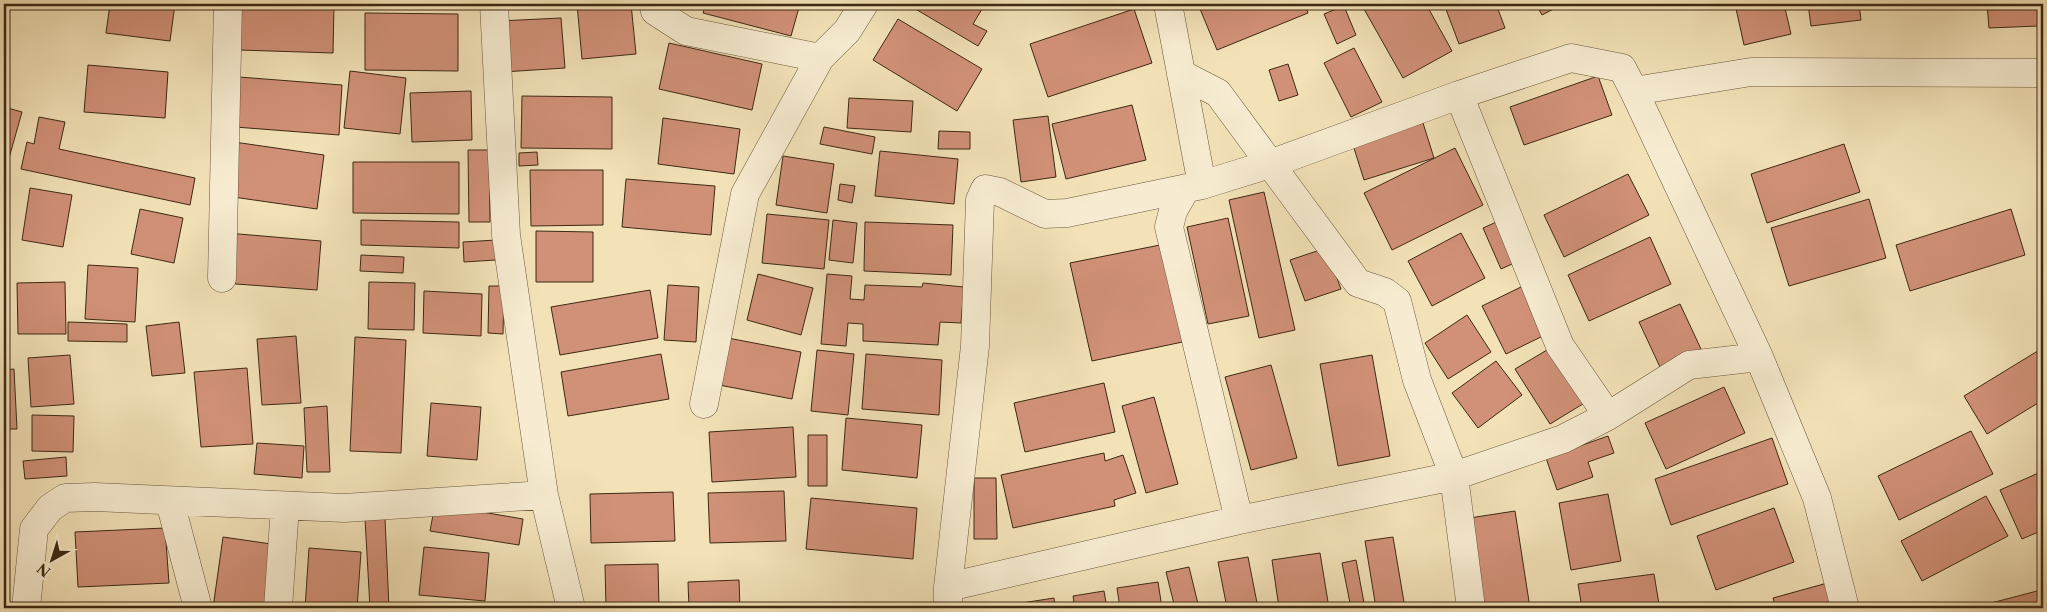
<svg xmlns="http://www.w3.org/2000/svg" width="2047" height="612" viewBox="0 0 2047 612" font-family="'Libre Caslon Text',serif">
<style>
.building{fill:#d19178;stroke:#3d2912}
.lines{fill:none;stroke-linecap:round;stroke-linejoin:round}
.minor-casing{stroke:#6a573c;stroke-width:29}
.minor{stroke:#f7ecd1;stroke-width:28}
</style>
<rect width="100%" height="100%" fill="#f3e2b8"/>
<filter id="stains"><feTurbulence type="fractalNoise" baseFrequency=".004" numOctaves="4"/><feColorMatrix values="0 0 0 0 .2 0 0 0 0 .09 0 0 0 0 .02 0 0 0 .5 -.17"/></filter>
<radialGradient id="worn" r=".72"><stop offset=".6" stop-color="#630" stop-opacity="0"/><stop offset="1" stop-color="#630" stop-opacity=".3"/></radialGradient>
<!-- building -->
<path class="building" d="M110,4H175L170,41L106,33Z
M240,4L334,5L333,53L239,50Z
M577,4H631L636,54L582,59Z
M706,4H800L791,36L703,13Z
M907,4H985L973,24L987,31L978,46Z
M1198,4H1305L1308,13L1217,50Z
M1373,4H1426L1452,51L1403,78L1364,9Z
M1444,4H1496L1505,28L1459,44Z
M1536,4H1563L1542,15Z
M1735,4H1784L1791,34L1744,45Z
M1808,4H1859L1861,20L1811,26Z
M1987,4H2037L2038,26L1989,28Z
M1344,6L1356,35L1337,44L1324,14Z
M1134,9L1152,63L1048,97L1030,44Z
M365,13L458,14V71L365,70Z
M561,18L565,68L503,72L499,21Z
M898,19L982,69L957,111L873,60Z
M669,43L762,64L752,110L659,89Z
M1354,48L1382,102L1351,117L1324,63Z
M1288,64L1298,95L1279,101L1269,70Z
M88,65L168,72L165,118L84,112Z
M350,71L406,78L400,134L344,128Z
M1598,76L1612,115L1524,145L1510,107Z
M239,77L342,85L339,135L235,127Z
M471,91L472,140L412,142L410,93Z
M522,96L612,97V149L521,148Z
M849,98L913,101L911,132L847,128Z
M1132,105L1146,160L1066,179L1052,124Z
M4,107L22,112L9,158L4,157Z
M1048,116L1056,177L1021,182L1013,120Z
M39,117L65,122L59,149L195,178L190,205L21,169L27,142L34,144Z
M663,118L740,129L734,174L658,164Z
M1423,123L1434,158L1364,180L1353,145Z
M824,127L875,137L872,154L820,144Z
M939,131L970,132V149H938Z
M234,142L324,155L317,209L226,196Z
M1844,144L1860,192L1767,223L1751,174Z
M1455,148L1483,205L1392,250L1364,193Z
M468,150H489L490,222H469Z
M880,151L958,159L954,204L875,196Z
M537,152L538,165L519,166V153Z
M783,156L834,164L827,213L776,205Z
M353,162H459V214L353,213Z
M530,170H603V225L531,226Z
M1628,174L1649,215L1564,257L1544,215Z
M626,179L715,186L711,235L622,227Z
M840,184L855,186L852,203L838,200Z
M30,188L72,195L63,247L22,240Z
M1264,192L1295,330L1259,338L1229,200Z
M1869,199L1886,258L1789,286L1771,228Z
M140,209L183,218L174,263L131,254Z
M2011,209L2025,255L1910,291L1896,245Z
M767,214L829,220L824,269L762,263Z
M1228,218L1249,316L1208,324L1187,227Z
M1503,219L1521,260L1501,269L1483,228Z
M361,220L459,222V248L361,245Z
M833,220L857,223L853,263L829,260Z
M865,222L953,225L951,275L864,271Z
M536,231L593,232V282H536Z
M227,233L321,241L317,290L223,283Z
M1461,233L1485,278L1432,306L1408,261Z
M1650,237L1671,284L1589,321L1568,275Z
M496,240V260L464,262L463,242Z
M1170,243L1192,340L1092,361L1070,263Z
M1326,248L1341,289L1305,301L1290,260Z
M361,255L404,257L403,273L360,271Z
M88,265L138,268L135,322L85,319Z
M758,274L813,288L801,335L747,320Z
M827,274L852,276L850,299L864,300L865,285L922,287L923,283L964,287L961,323L940,322L938,345L863,341V324L848,323L846,346L821,344Z
M65,282L66,334H18L17,283Z
M369,282L415,283L414,330L368,329Z
M668,285L699,287L696,342L664,340Z
M489,286H504L503,334L488,333Z
M1523,286L1547,334L1506,354L1482,306Z
M650,290L658,338L560,355L551,307Z
M424,291L482,294L481,336L423,333Z
M1680,304L1701,349L1660,367L1639,322Z
M1467,315L1491,352L1448,379L1425,343Z
M68,322L127,324V342L68,341Z
M179,322L185,373L152,376L146,326Z
M296,336L301,403L262,405L257,339Z
M355,337L406,340L401,453L350,451Z
M728,338L801,352L792,399L719,385Z
M1557,344L1591,399L1550,424L1515,369Z
M2041,349L2043,353V400L1987,434L1964,396Z
M817,350L854,354L848,415L811,411Z
M661,354L669,399L568,416L561,372Z
M866,354L942,360L939,415L862,409Z
M70,355L74,404L31,407L28,358Z
M1372,355L1390,456L1338,466L1320,364Z
M1496,361L1522,395L1478,428L1452,393Z
M1271,365L1297,458L1251,470L1225,377Z
M247,368L253,444L201,447L194,372Z
M14,369L17,429H4V370Z
M1104,383L1115,432L1025,452L1014,403Z
M1724,387L1745,433L1666,469L1645,423Z
M1154,397L1178,484L1146,493L1122,406Z
M431,403L481,407L477,460L427,456Z
M327,406L330,472H307L304,408Z
M32,415L74,416L73,452L32,451Z
M846,418L922,425L917,478L842,470Z
M793,427L796,477L712,482L709,432Z
M1971,431L1993,474L1899,520L1878,476Z
M808,435H827V486H808Z
M1608,436L1614,453L1588,462L1593,477L1557,490L1546,458Z
M1772,438L1788,484L1671,525L1655,479Z
M257,443L304,446L302,478L254,474Z
M1104,453L1105,461L1123,455L1136,493L1114,500L1115,506L1013,528L1001,475Z
M66,457L67,476L25,479L23,461Z
M2043,471V530L2022,539L2000,490Z
M974,478H996L997,539H974Z
M784,491L786,541L710,543L708,493Z
M673,492L675,541L591,543L590,494Z
M1608,494L1621,561L1571,570L1559,503Z
M1986,496L2008,536L1922,581L1901,541Z
M811,498L917,508L913,559L806,549Z
M435,504L523,519L519,545L430,531Z
M1774,508L1794,562L1716,590L1697,536Z
M1515,511L1530,608H1477L1463,519Z
M365,519H385L389,608H370Z
M165,528L169,583L78,587L75,532Z
M223,537L278,545L270,608H213Z
M1393,537L1405,608H1376L1365,541Z
M424,547L489,553L485,601L419,595Z
M309,548L361,552L357,608H305Z
M1320,553L1329,608H1279L1272,560Z
M1248,557L1258,608H1227L1218,562Z
M1356,560L1365,608H1351L1342,563Z
M658,564L659,608H606L605,565Z
M1189,567L1199,608H1175L1166,572Z
M1654,574L1659,604L1629,608H1582L1578,584Z
M739,580L740,608H689L688,582Z
M1158,582L1162,608H1120L1117,588Z
M1831,582L1838,608H1776L1773,598Z
M2041,590L2043,608H1972Z
M1104,591L1107,608H1075L1073,596Z
M1054,598L1055,608H1009V605Z"/>
<g class="lines">
<defs>
<path id="minor" d="M494,4L506,235L544,495L571,608
M653,4L655,11L686,31L820,58
M1168,4L1202,185
M1181,74L1218,93L1358,283L1385,292L1397,301L1417,380L1454,476L1471,608
M1634,91L1751,72L2043,73
M1459,95L1560,346L1608,416
M1186,188L1173,211L1169,227L1239,520
M222,278L228,4
M704,404L745,194L820,58L847,31L864,4
M170,502L198,608
M948,587L1239,520L1454,476L1563,439L1608,416L1689,365L1759,357
M26,608L34,529L50,508L65,498L95,497L344,508L544,495
M278,608L285,506
M948,608V587L975,346L980,200L985,189L1000,192L1045,214L1067,213L1202,185L1270,164L1459,95L1571,58L1622,68L1634,91L1759,357L1817,498L1845,608"/>
</defs>
<!-- minor casing -->
<use href="#minor" class="minor-casing"/>
<!-- minor -->
<use href="#minor" class="minor"/>
</g>
<!-- margin -->
<rect width="2047" height="612" fill="none" stroke="#f3e2b8" stroke-width="20"/>
<rect x="5" y="5" width="2037" height="602" fill="none" stroke="#3d2912" stroke-width="2.5"/>
<rect x="10" y="10" width="2027" height="592" fill="none" stroke="#3d2912"/>
<!-- north arrow -->
<g transform="translate(52 560) rotate(219)" stroke="#f7ecd1" stroke-width="4" paint-order="stroke">
<path d="M0-4L9 19L0 12L-9 19Z" fill="#3d2912"/>
<text y="-8" font-size="14" font-weight="bold" text-anchor="middle" fill="#3d2912">N</text>
</g>
<rect width="100%" height="100%" filter="url(#stains)"/>
<rect width="100%" height="100%" fill="url(#worn)"/>
</svg>
